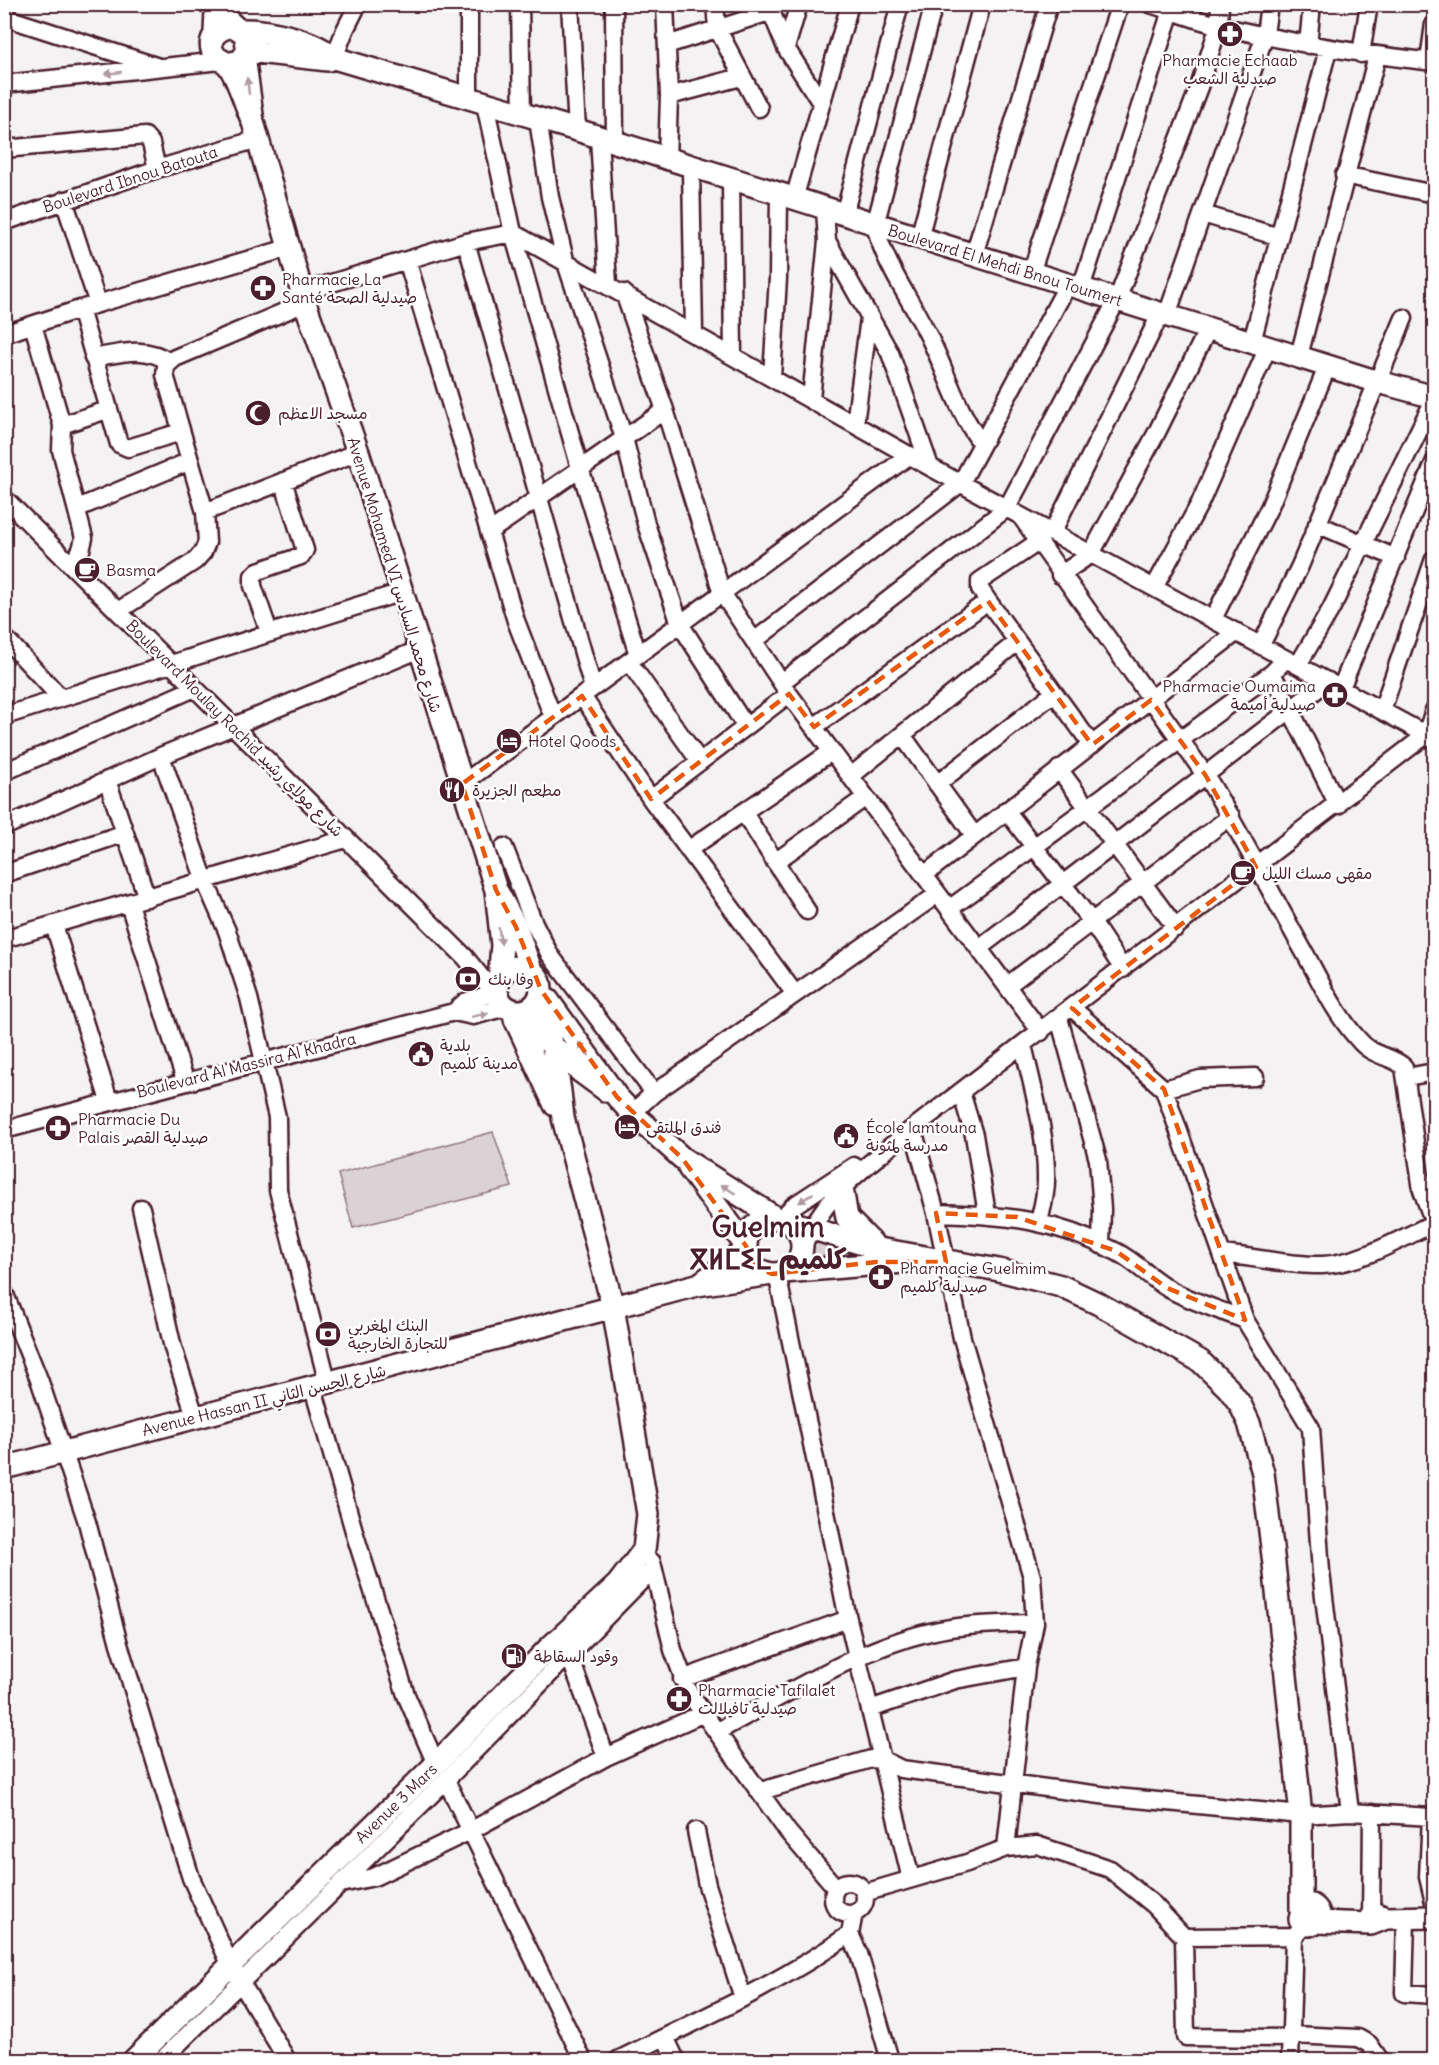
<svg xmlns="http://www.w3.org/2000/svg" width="1439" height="2065" viewBox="0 0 1439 2065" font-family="Delius,'Playpen Sans Arabic','Noto Sans Tifinagh',sans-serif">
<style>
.green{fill:#dbd2d5;stroke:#927880;stroke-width:1.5}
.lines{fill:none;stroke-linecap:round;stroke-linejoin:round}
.minor-casing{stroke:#4a1f2b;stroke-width:21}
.major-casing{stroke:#4a1f2b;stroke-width:26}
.minor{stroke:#fff;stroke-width:16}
.major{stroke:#fff;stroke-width:21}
.oneway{fill:#ae9aa0}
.marked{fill:none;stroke:#e8590c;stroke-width:4.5;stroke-dasharray:12 8;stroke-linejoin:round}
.labels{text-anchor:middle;stroke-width:5;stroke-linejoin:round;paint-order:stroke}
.poi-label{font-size:16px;fill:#4a1f2b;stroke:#fff;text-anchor:start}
.street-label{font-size:16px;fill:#4a1f2b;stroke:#fff}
.town-label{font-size:28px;font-weight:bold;fill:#4a1f2b;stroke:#fff}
</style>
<rect width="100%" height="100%" fill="#f4f2f2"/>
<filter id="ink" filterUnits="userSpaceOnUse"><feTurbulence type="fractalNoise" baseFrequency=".0167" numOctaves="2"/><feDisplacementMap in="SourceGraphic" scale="12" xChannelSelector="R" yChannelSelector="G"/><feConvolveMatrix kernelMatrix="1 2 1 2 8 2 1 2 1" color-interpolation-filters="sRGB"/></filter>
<g filter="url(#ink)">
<!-- green -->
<path class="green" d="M493,1132L512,1187L353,1228L338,1174Z
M811,1235L884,1254L801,1260Z"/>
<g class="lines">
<defs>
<path id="minor" d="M469,4V98
M520,4L522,115
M570,4L577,130
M614,4L615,144
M665,4L669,96L667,161
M715,4L717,28L759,108
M768,4L786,48
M799,4L786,48L821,103
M934,4L875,225C885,267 913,302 931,341C948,376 958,413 982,444
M1150,4C1173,11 1197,20 1220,26C1291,43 1362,54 1434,62
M4,17L156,66
M667,45L769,12
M1308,45L1312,4
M1361,54L1369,4
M334,58L345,30L358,4
M1429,61L1434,24
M4,84L220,61
M669,96L741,77
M485,104L513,233L580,468L638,655
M538,120L550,197L565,260L624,438L646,524L680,624L746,727
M599,138L608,284
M4,149L145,136L151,143L157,169
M691,168L694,333
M1344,175L1434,194
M731,180L733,355
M794,199L850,4
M64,200L98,304
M1203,214L1279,237
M844,215L900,4
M4,222L157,169L258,139
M919,238L982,4
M827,241L890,353L930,467
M466,242L593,688
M974,255L1049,4
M407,260L516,621L553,717
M1031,273L1120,4
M1081,288L1171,11
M302,292L466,242L513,233L930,467L1434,739
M624,293L665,410L722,593L789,694L1041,1032
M80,309L119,444L128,448L181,432
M1167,315L1265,35L1269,4
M33,325L62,425L61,450L84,538L81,550L71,565
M4,334L80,309L288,248
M1252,342L1328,49
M1299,356L1377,56
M93,358C122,353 144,345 170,362
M772,377L778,278L779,195
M811,399L827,241L825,209
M855,424L869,318
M62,425L107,410
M4,498L465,957L486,983L497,988
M78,508L190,461
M205,512L358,452
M1022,518L1206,776C1242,835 1273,897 1307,957C1322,985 1337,1016 1358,1039C1373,1058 1392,1055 1404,1067L1422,1190L1434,1223
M1317,524L1396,558
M489,532L665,410
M1052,533L1161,313
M1060,575L1091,554L1157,432L1209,327
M1154,588L1200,503L1268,347
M988,601L980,589V581L1038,542
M118,611L195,561L203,552L207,542L205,512L165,375L166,366L175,358L305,303
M1213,619L1270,506L1328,365
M269,632L253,586V576L258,571L301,556L305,550L283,481
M4,637L60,697
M754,641L961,483L1068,284
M1261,645L1300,566L1404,318
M629,662L700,762
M1298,665L1331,609L1434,400
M1272,673L1338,805
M782,682L1007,508L1117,300L1199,87L1219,25L1220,4
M1341,688L1434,463
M582,696L651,799L795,994
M1382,710L1434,559
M4,716L402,592
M814,727L988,601L1092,745
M902,735L974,835
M161,756L205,881L227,931L249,998L277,1117L278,1190L328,1384
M1059,769L1176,928
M4,772L195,688
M851,776L1017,642
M107,780L147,898
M462,784L910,455
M937,784L1054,693
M651,799L789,694
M1006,810L1092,922L1123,969
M744,813L807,911
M4,827L161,756L418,650
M504,847L533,921L550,955L654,1093
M688,850L831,752
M775,862L866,797
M4,874L125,833
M924,875L1237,632
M129,904L185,1080
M949,909L1272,673L1286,659
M54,925L109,1101
M4,939L346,839
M979,948L1328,681
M1008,985L1231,816
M1072,1008L1164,1089L1245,1320L1311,1428L1321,1572L1350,1812
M454,1012L473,1016L506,1007
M1059,1018L1098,1160L1102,1209L1101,1245
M1023,1045C1033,1089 1047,1136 1046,1181C1046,1195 1042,1209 1039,1222
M1407,1077L1434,1072
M1164,1089L1200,1079L1255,1077
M961,1092L974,1135L987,1214
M632,1113L654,1093L938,894
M913,1129L936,1213L962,1338L1032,1577L1035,1623L1026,1667L1006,1848
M4,1130L454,1012L465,1002L497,992
M141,1208L173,1348L195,1416
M936,1213C1006,1215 1053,1219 1117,1252C1136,1262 1150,1278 1169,1289C1193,1302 1220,1310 1245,1320
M781,1219L793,1206L854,1166
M802,1249C823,1194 864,1169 908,1132L1426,735L1434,710
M1222,1254C1253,1257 1293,1266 1323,1265C1361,1263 1400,1239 1434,1223
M777,1274L848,1619L911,1879
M4,1292L40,1382L87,1522L119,1644L191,1878L230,1964L287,2060
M313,1388L356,1538L406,1695L436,1764
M652,1562L673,1650L689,1693L788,1832L836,1888
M566,1646L606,1757
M682,1679L848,1619
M870,1709L955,1680L1026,1667
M718,1731C786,1695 854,1650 930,1632C963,1624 1001,1624 1035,1623
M446,1780L583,2060
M761,1791L871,1759L883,1760L901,1769L1116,1797L1301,1815L1350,1812L1431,1817L1428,1877L1434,1902
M696,1831L707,1885L743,1998
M833 1898a16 16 0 1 1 32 0a16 16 0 1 1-32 0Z
M341,1884L374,1877L470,1831L606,1757L704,1713
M864,1893L967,1863L1006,1848L1037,1845L1110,1869L1154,1905L1184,1937L1294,1936L1306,1924
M1406,1918L1404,1993L1434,1995
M1371,1924L1372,1813
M850,1934L859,1954L890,2060
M1184,1937L1186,2037L1292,2038
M1293,2035L1358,2038L1369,2044L1380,2060
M665,2037L676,2060
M162,2060L446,1780L653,1569
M618,2060C696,2021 778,1985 850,1934L854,1913
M1290,2060L1294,1936"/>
<path id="major" d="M241,30C267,29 315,40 334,58L577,130L1375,381L1434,397
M215,33L216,9L235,27
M248,51L328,60
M227,64L240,61L248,51L245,34L235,27C220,26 205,38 214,54C217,60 224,60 228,65C238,78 246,107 253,122L244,56
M253,122L305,303L358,452L496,890L502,945L499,981
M498,893L516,927L531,970
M497 989a22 22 0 1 1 44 0a22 22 0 1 1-44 0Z
M548,1000L617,1097L632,1113L682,1158L776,1218
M515,1011L581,1072L607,1091
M515,1019L555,1105
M689,1168L746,1246
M842,1188L847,1218L872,1243
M746 1246a28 28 0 1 1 56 0a28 28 0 1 1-56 0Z
M787,1221L879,1249L999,1270L1061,1286L1099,1304L1200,1361L1228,1388L1240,1404L1249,1423L1263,1473L1274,1564L1301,1815V1911
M784,1272L903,1262
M701,1283L746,1250
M4,1468L697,1285L772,1274
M1373,1913L1386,1918L1434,1917
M1317,1922C1321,1915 1319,1909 1312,1905L1303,1908L1300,1919L1309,1925L1317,1922L1371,1924L1386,1918
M134,2060L436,1764L548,1649L618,1584L644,1550L648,1514L613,1307L563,1118C559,1076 552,1036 540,995"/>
</defs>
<!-- minor casing -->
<use href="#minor" class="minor-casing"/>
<!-- major casing -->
<use href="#major" class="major-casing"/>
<!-- minor -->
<use href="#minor" class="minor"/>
<!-- major -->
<use href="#major" class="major"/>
</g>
<!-- one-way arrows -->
<defs><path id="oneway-solid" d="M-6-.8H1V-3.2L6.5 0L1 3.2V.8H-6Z" transform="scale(1.5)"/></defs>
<g class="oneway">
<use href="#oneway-solid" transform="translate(113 73) rotate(174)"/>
<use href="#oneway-solid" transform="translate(248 86) rotate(-97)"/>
<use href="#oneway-solid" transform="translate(500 936) rotate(81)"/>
<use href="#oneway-solid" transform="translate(480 1015) rotate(-12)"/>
<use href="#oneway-solid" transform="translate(584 1049) rotate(-128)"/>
<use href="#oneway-solid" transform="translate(728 1189) rotate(-148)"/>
<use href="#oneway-solid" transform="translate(806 1198) rotate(146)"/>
</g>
</g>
<!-- marked area -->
<path class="marked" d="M988,601L1092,745L1151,700L1206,776L1256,867L1072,1008L1164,1089L1245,1320L1167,1288L1116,1251L1017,1217L936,1213L946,1262H876L772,1274L755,1266L746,1246L682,1158L617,1097L541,990L516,927L496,890L462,784L582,696L651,799L789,694L814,727Z"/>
<!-- icons -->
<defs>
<symbol id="pharmacy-disc" viewBox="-11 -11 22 22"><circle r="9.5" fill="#4a1f2b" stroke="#fff"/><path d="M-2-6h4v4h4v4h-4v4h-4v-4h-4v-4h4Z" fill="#fff"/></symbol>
<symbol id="mosque-disc" viewBox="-11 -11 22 22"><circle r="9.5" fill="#4a1f2b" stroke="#fff"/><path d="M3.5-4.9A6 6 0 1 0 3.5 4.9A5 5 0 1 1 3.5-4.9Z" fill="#fff"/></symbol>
<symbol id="cafe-disc" viewBox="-11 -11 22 22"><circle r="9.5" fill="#4a1f2b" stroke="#fff"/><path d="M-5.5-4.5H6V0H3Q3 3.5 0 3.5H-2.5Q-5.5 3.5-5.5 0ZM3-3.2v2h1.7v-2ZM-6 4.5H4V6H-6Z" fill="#fff"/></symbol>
<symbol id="hotel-disc" viewBox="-11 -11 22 22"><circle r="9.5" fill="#4a1f2b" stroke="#fff"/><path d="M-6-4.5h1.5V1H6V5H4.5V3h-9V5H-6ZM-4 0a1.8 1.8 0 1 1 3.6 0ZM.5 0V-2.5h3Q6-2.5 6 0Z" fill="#fff"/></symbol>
<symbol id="restaurant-disc" viewBox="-11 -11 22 22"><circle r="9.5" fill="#4a1f2b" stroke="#fff"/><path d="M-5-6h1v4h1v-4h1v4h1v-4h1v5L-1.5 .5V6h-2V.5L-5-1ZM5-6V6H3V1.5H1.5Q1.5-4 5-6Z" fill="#fff"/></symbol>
<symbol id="bank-disc" viewBox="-11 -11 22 22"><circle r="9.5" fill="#4a1f2b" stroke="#fff"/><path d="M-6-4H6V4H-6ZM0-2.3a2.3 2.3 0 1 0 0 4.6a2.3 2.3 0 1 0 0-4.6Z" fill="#fff"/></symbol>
<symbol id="civic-disc" viewBox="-11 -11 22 22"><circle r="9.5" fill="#4a1f2b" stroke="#fff"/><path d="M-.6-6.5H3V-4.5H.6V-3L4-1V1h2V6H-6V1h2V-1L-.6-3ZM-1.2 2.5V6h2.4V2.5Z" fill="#fff"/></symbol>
<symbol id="fuel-disc" viewBox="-11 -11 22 22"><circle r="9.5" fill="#4a1f2b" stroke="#fff"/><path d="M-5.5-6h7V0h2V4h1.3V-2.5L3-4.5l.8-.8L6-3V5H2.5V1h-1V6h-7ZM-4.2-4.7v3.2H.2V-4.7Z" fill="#fff"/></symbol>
</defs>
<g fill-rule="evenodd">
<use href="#pharmacy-disc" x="1215" y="19" width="30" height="30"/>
<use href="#pharmacy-disc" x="248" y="273" width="30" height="30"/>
<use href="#mosque-disc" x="243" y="398" width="30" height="30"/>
<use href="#cafe-disc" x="72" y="555" width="30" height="30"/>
<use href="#pharmacy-disc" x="1320" y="680" width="30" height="30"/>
<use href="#hotel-disc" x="494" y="726" width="30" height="30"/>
<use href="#restaurant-disc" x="437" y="775" width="30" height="30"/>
<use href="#cafe-disc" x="1228" y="858" width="30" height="30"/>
<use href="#bank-disc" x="453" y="964" width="30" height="30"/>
<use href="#civic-disc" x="406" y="1039" width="30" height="30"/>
<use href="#hotel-disc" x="612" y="1112" width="30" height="30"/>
<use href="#pharmacy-disc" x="43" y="1113" width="30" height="30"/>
<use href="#civic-disc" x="831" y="1121" width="30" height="30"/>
<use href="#pharmacy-disc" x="866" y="1262" width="30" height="30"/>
<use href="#bank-disc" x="313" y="1319" width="30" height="30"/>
<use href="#fuel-disc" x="499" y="1641" width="30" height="30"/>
<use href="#pharmacy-disc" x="664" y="1684" width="30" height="30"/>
</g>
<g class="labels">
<!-- poi labels -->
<g class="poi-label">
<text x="1230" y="66" text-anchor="middle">Pharmacie Echaab<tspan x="1230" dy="18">صيدلية الشعب</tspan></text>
<text x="282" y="285">Pharmacie La<tspan x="282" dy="18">Santé صيدلية الصحة</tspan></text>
<text x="278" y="419">مسجد الاعظم</text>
<text x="106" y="576">Basma</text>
<text x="1316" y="692" text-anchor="end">Pharmacie Oumaima<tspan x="1316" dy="18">صيدلية أميمة</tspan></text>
<text x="528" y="747">Hotel Qoods</text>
<text x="472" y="796">مطعم الجزيرة</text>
<text x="1262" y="879">مقهى مسك الليل</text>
<text x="488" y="985">وفا بنك</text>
<text x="440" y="1051">بلدية<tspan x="440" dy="18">مدينة كلميم</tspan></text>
<text x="78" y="1125">Pharmacie Du<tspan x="78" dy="18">Palais صيدلية القصر</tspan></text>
<text x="646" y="1133">فندق الملتقى</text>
<text x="866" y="1133">École lamtouna<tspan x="866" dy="18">مدرسة لمثونة</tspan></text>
<text x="900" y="1274">Pharmacie Guelmim<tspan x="900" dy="18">صيدلية كلميم</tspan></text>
<text x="348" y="1331">البنك المغربي<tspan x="348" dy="18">للتجارة الخارجية</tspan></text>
<text x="534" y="1662">وقود السقاطة</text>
<text x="698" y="1696">Pharmacie Tafilalet<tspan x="698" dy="18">صيدلية تافيلالت</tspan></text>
</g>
<!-- street labels -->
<g class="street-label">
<text transform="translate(130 179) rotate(-18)" y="6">Boulevard Ibnou Batouta</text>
<text transform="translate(1005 265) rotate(17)" y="6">Boulevard El Mehdi Bnou Toumert</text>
<text transform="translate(395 575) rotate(73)" y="6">Avenue Mohamed VI شارع محمد السادس</text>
<text transform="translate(235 728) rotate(45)" y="6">Boulevard Moulay Rachid شارع مولاي رشيد</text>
<text transform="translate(246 1065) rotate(-14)" y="6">Boulevard Al Massira Al Khadra</text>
<text transform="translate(264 1400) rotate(-14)" y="6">Avenue Hassan II شارع الحسن الثاني</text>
<text transform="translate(396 1803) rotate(-44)" y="6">Avenue 3 Mars</text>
</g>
<!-- town labels -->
<g class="town-label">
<text x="768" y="1237">Guelmim<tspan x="768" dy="32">ⴳⵍⵎⵉⵎ كلميم</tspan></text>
</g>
</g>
<!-- margin -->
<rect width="1439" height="2065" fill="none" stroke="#fff" stroke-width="24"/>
<rect x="12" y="12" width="1415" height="2041" fill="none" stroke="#4a1f2b" stroke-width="2" filter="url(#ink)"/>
</svg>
